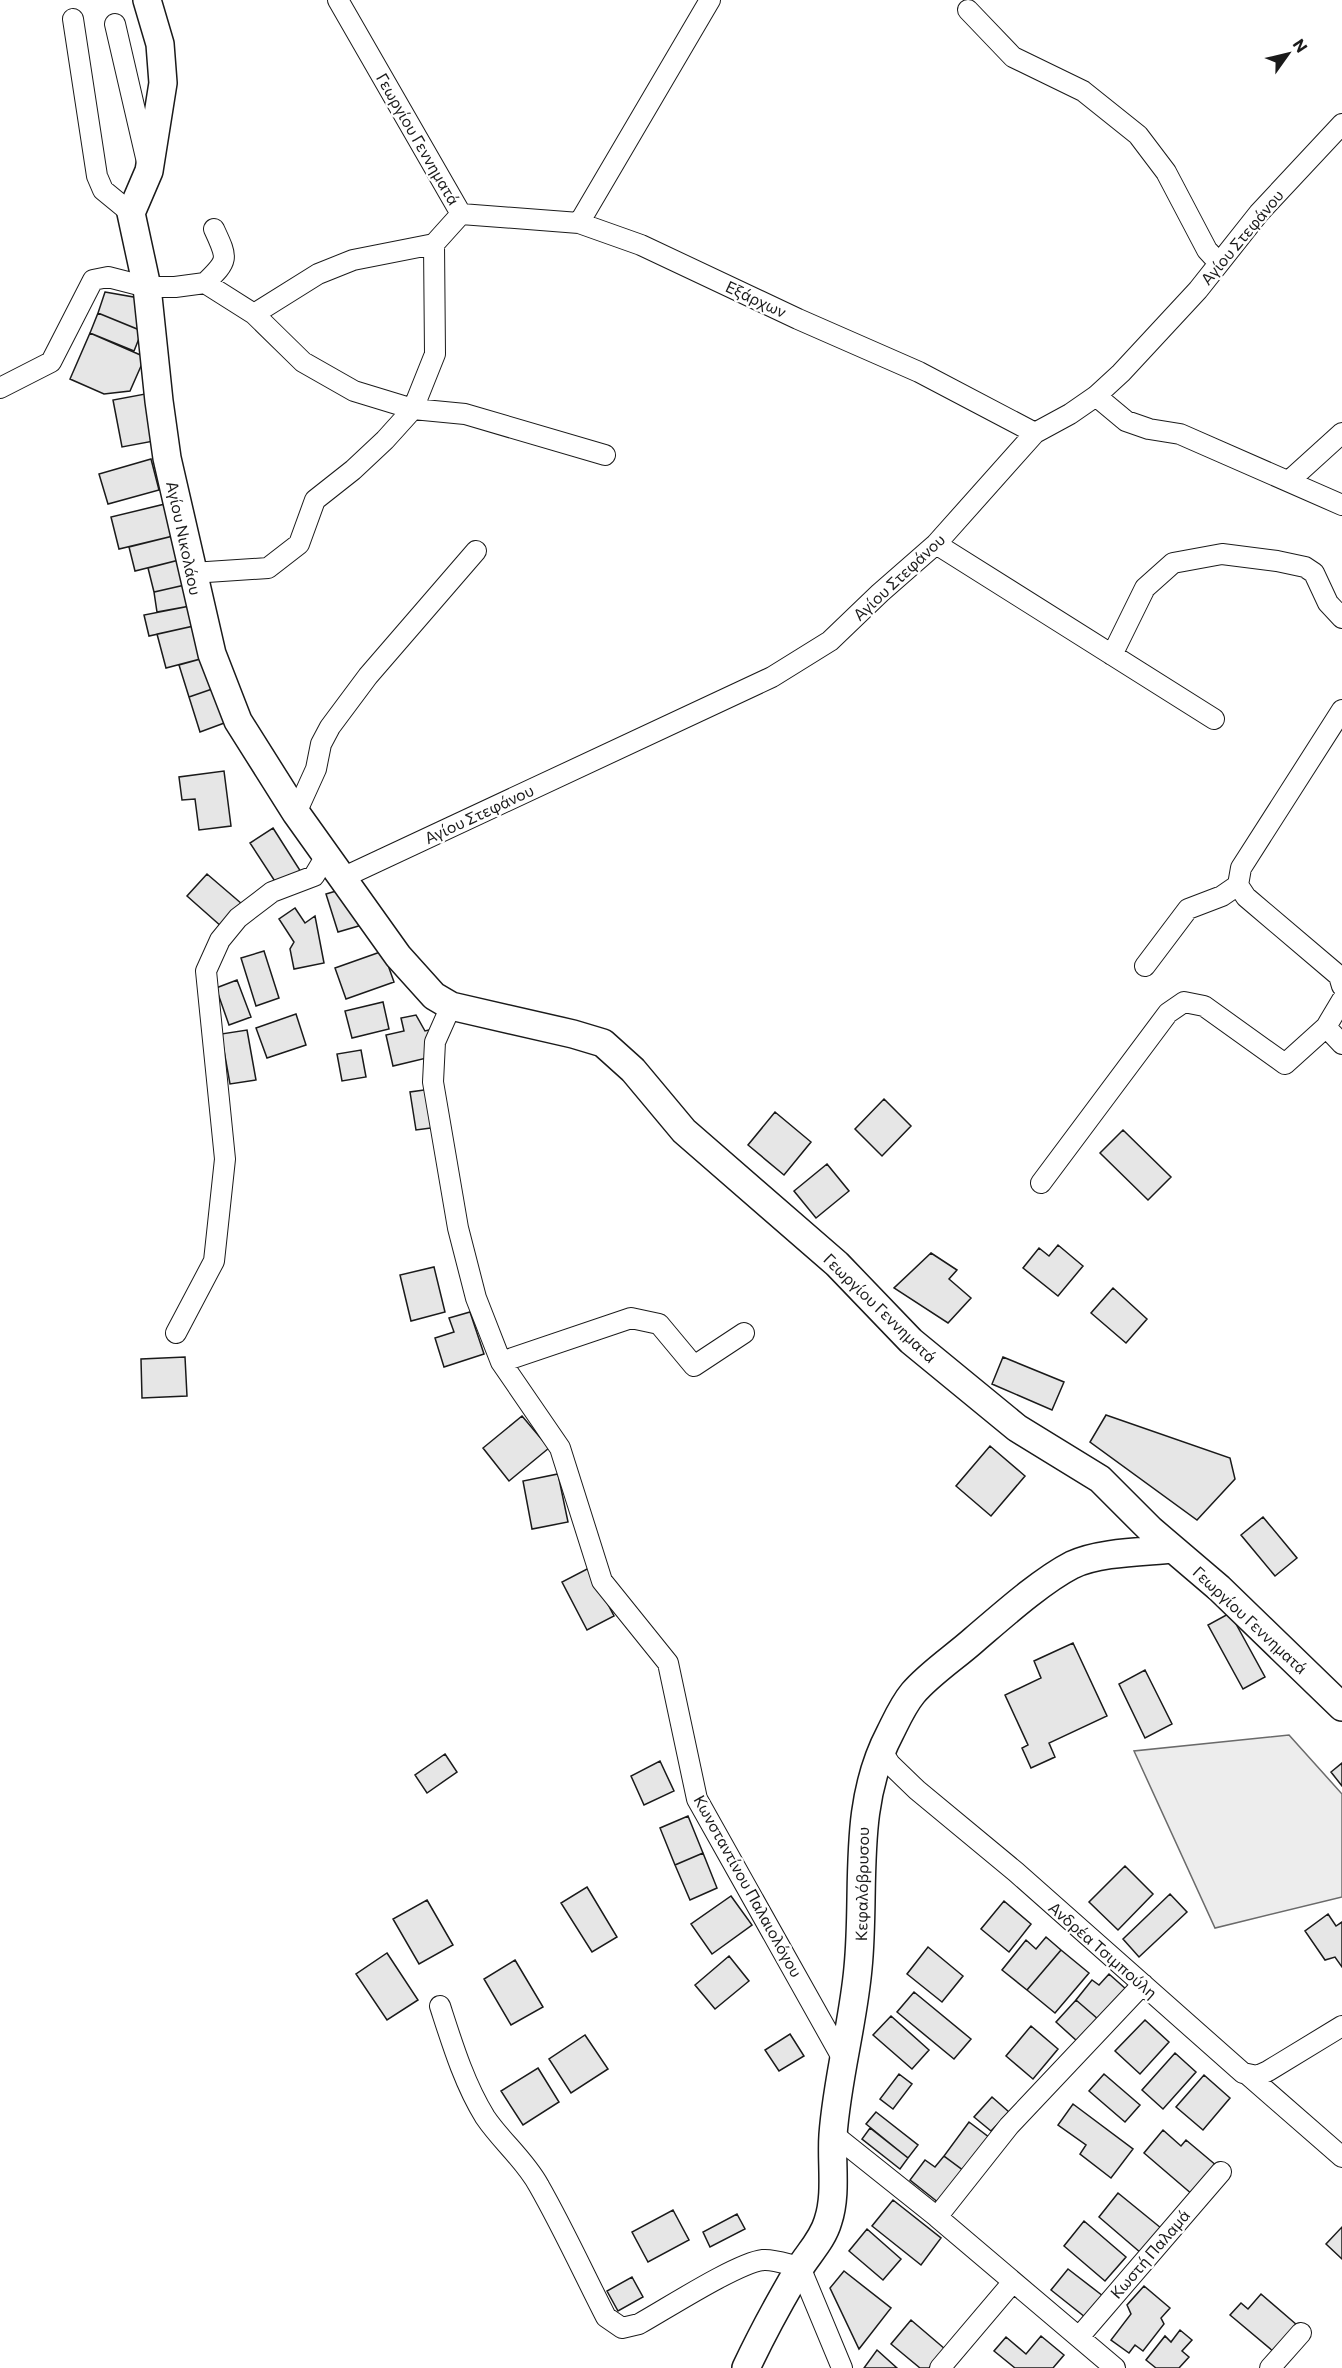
<svg xmlns="http://www.w3.org/2000/svg" width="1342" height="2368" viewBox="0 0 1342 2368" font-family="Commissioner,sans-serif">
<style>
.built{fill:#ededed;stroke:#6a6a6a;stroke-width:1.5}
.building{fill:#e6e6e6;stroke:#1a1a1a;stroke-width:1.5}
.lines{fill:none;stroke-linecap:round;stroke-linejoin:round}
.street-casing{stroke:#1a1a1a;stroke-width:22}
.secondary-casing{stroke:#1a1a1a;stroke-width:30}
.street{stroke:#fff;stroke-width:20}
.secondary{stroke:#fff;stroke-width:27}
.labels{text-anchor:middle;stroke-width:4.5;stroke-linejoin:round;paint-order:stroke}
.street-label{font-size:16px;fill:#1a1a1a;stroke:#fff}
</style>
<rect width="100%" height="100%" fill="#fff"/>
<!-- built -->
<path class="built" d="M1289,1735L1342,1794V1897L1215,1928L1134,1751Z"/>
<!-- building -->
<path class="building" d="M105,292L139,298L142,331L98,313Z
M98,313L142,331L134,351L90,333Z
M90,333L145,357L130,391L104,394L70,379Z
M145,394L154,441L122,447L113,400Z
M151,459L159,490L108,504L99,474Z
M165,504L173,536L119,549L111,517Z
M173,536L179,560L135,571L129,547Z
M179,560L185,585L154,592L148,568Z
M185,585L190,606L157,612L154,592Z
M190,606L194,626L149,636L144,615Z
M194,626L204,658L166,668L157,634Z
M204,658L215,688L189,697L179,665Z
M215,688L227,722L200,732L189,697Z
M224,771L231,826L199,830L195,799L182,800L179,777Z
M273,828L301,872L278,886L250,843Z
M207,874L242,904L222,927L187,896Z
M343,889L362,925L338,932L326,894Z
M295,908L305,923L315,916L324,963L294,969L290,949L294,942L279,919Z
M264,951L279,998L256,1006L241,958Z
M383,951L394,982L346,999L335,968Z
M237,980L251,1017L229,1025L216,988Z
M383,1002L389,1029L352,1038L345,1011Z
M296,1014L306,1045L267,1058L256,1028Z
M416,1015L425,1031L437,1028L431,1057L393,1066L386,1035L404,1031L401,1018Z
M247,1030L256,1080L230,1084L221,1034Z
M361,1050L366,1077L342,1081L337,1054Z
M431,1089L438,1127L416,1130L410,1092Z
M884,1099L911,1126L882,1156L855,1129Z
M775,1112L811,1142L784,1175L748,1145Z
M1123,1130L1171,1177L1148,1200L1100,1153Z
M827,1164L849,1191L816,1218L794,1191Z
M1058,1245L1083,1266L1058,1296L1023,1268L1039,1248L1049,1256Z
M931,1253L957,1270L949,1279L971,1298L948,1323L894,1288Z
M434,1267L445,1312L411,1321L400,1275Z
M1113,1288L1147,1319L1126,1343L1091,1313Z
M470,1312L484,1354L444,1367L435,1338L454,1332L449,1318Z
M185,1357L187,1396L142,1398L141,1359Z
M1003,1357L1064,1382L1052,1410L992,1384Z
M1106,1415L1230,1458L1235,1479L1197,1520L1090,1442Z
M522,1416L549,1448L509,1481L483,1448Z
M990,1446L1025,1476L991,1516L956,1486Z
M558,1474L568,1522L532,1529L523,1481Z
M1263,1517L1297,1558L1275,1576L1241,1535Z
M589,1568L614,1616L587,1630L562,1582Z
M1230,1613L1265,1677L1243,1689L1208,1625Z
M1073,1643L1107,1716L1049,1743L1055,1757L1031,1768L1022,1748L1028,1745L1005,1695L1041,1678L1034,1661Z
M1145,1670L1172,1724L1145,1738L1119,1684Z
M445,1754L457,1772L427,1793L415,1775Z
M660,1761L674,1791L644,1805L631,1776Z
M1342,1763V1786L1331,1772Z
M688,1816L703,1853L675,1865L660,1828Z
M703,1853L717,1888L690,1900L675,1865Z
M1125,1866L1153,1894L1118,1930L1089,1902Z
M587,1887L617,1937L592,1952L561,1903Z
M1170,1894L1187,1912L1139,1957L1123,1939Z
M731,1896L752,1925L712,1954L691,1924Z
M427,1900L453,1945L419,1964L393,1919Z
M1004,1901L1031,1924L1009,1952L981,1929Z
M1328,1914L1336,1926L1342,1922V1967L1335,1957L1325,1960L1305,1931Z
M1046,1937L1061,1950L1027,1990L1002,1970L1026,1940L1036,1949Z
M928,1947L963,1976L942,2002L907,1974Z
M1061,1950L1089,1973L1055,2013L1027,1990Z
M387,1953L418,2000L387,2020L356,1974Z
M729,1956L749,1981L715,2009L695,1985Z
M515,1960L543,2007L511,2025L484,1979Z
M1109,1974L1127,1990L1098,2019L1076,2000L1092,1980L1099,1985Z
M914,1992L971,2039L954,2059L897,2012Z
M1076,2000L1098,2019L1077,2041L1056,2022Z
M891,2016L929,2050L912,2069L873,2035Z
M1145,2020L1169,2042L1140,2074L1115,2051Z
M1031,2026L1058,2049L1033,2079L1006,2056Z
M790,2034L804,2056L779,2071L765,2050Z
M585,2035L608,2069L571,2093L549,2059Z
M1175,2053L1196,2072L1163,2109L1142,2090Z
M538,2068L559,2102L523,2125L501,2091Z
M899,2074L912,2084L893,2109L880,2099Z
M1104,2074L1140,2105L1125,2122L1089,2091Z
M1204,2075L1230,2098L1203,2130L1176,2107Z
M992,2097L1009,2112L991,2131L974,2117Z
M1073,2104L1133,2149L1111,2178L1080,2154L1086,2145L1058,2125Z
M876,2112L918,2145L908,2158L866,2124Z
M969,2122L990,2138L964,2171L944,2156Z
M870,2128L908,2158L900,2169L862,2139Z
M1163,2130L1181,2146L1186,2140L1217,2166L1193,2195L1144,2153Z
M944,2156L964,2171L939,2203L910,2180L925,2160L935,2167Z
M1118,2193L1161,2228L1141,2253L1099,2217Z
M893,2200L941,2238L921,2265L872,2226Z
M673,2210L689,2240L648,2262L632,2232Z
M737,2214L745,2229L710,2247L703,2232Z
M1084,2221L1126,2257L1105,2281L1064,2246Z
M1342,2227V2259L1326,2244Z
M867,2229L901,2259L883,2280L849,2251Z
M1068,2269L1103,2296L1085,2317L1051,2290Z
M844,2271L891,2308L859,2349L830,2288Z
M632,2277L643,2297L618,2311L607,2291Z
M1144,2286L1170,2308L1161,2318L1164,2324L1143,2351L1135,2345L1129,2353L1111,2340L1131,2314L1127,2305Z
M1261,2294L1297,2325L1274,2352L1230,2315L1241,2303L1248,2309Z
M911,2320L945,2349L929,2368H920L891,2344Z
M1180,2330L1192,2340L1182,2351L1189,2357L1179,2368H1156L1146,2360L1165,2336L1171,2342Z
M1041,2336L1064,2355L1053,2368H1015L994,2351L1006,2337L1026,2354Z
M877,2350L897,2368H864Z"/>
<g class="lines">
<defs>
<path id="street" d="M338,0L461,214
M968,10L1013,57L1083,91L1138,135L1166,172L1207,250L1218,262
M73,19L97,176L103,190L131,213
M115,24L147,162
M461,214L579,223L641,245L798,319L919,372L1035,433
M579,223L710,0
M205,283C229,260 228,259 214,229
M254,314L318,274L353,260L434,244
M0,388L51,362L93,280L108,277L147,287H175L205,283L254,314L303,362L354,391L413,409L465,414L605,455
M1096,396L1126,421L1149,429L1180,434L1342,505
M1289,481L1342,433
M936,544L1214,719
M192,573L268,568L299,544L315,500L353,470L385,440L413,409L435,354L434,244L461,214
M1112,655L1145,588L1173,563L1222,554L1277,561L1305,567L1314,573L1328,603L1342,618
M1342,710L1241,868L1238,885L1246,897L1339,976L1342,986
M296,813L316,769L321,744L330,727L368,676L476,551
M342,878L772,677L830,641L880,593L936,544L1035,433L1070,414L1096,396L1121,373L1198,290L1259,213L1342,124
M1145,966L1188,909L1222,896L1238,885
M451,1006L435,1042L433,1082L458,1228L476,1298L501,1362L560,1448L602,1581L668,1663L697,1799L844,2061
M1326,1027L1342,1044
M1041,1183L1168,1013L1184,1002L1204,1006L1285,1064L1326,1027L1342,1000
M176,1333L214,1261L225,1159L206,971L220,940L238,918L272,892L314,876L326,856
M501,1362L631,1318L659,1324L694,1366L744,1333
M881,1750L890,1764L917,1790L1016,1872L1243,2073L1257,2076L1268,2071L1342,2026
M440,2006C452,2043 464,2083 485,2117C501,2141 525,2160 539,2186C563,2228 584,2274 606,2317L622,2328L639,2324C666,2309 737,2263 763,2260C775,2259 789,2265 800,2267L842,2368
M1248,2075L1342,2157
M833,2134L937,2217L1115,2368
M937,2217L1009,2126L1143,1984
M1079,2337L1221,2172
M940,2368L1013,2282
M1270,2368L1301,2333"/>
<path id="secondary" d="M147,0L160,44L163,83L149,171L131,213L147,287L159,401L167,458L212,654L238,721L296,813L398,956L434,996L451,1006L573,1034L603,1043L633,1070L684,1131L837,1264L911,1341L1017,1428L1100,1479L1151,1530L1219,1588L1342,1707
M746,2368C762,2334 780,2301 799,2269C809,2253 823,2239 828,2221C837,2194 831,2163 833,2135C837,2079 853,2024 858,1968C866,1888 851,1807 890,1733C897,1719 903,1705 913,1693C930,1673 955,1657 975,1639C1002,1616 1041,1581 1072,1565C1099,1552 1143,1552 1173,1549"/>
</defs>
<!-- street casing -->
<use href="#street" class="street-casing"/>
<!-- secondary casing -->
<use href="#secondary" class="secondary-casing"/>
<!-- street -->
<use href="#street" class="street"/>
<!-- secondary -->
<use href="#secondary" class="secondary"/>
</g>
<g class="labels">
<!-- street labels -->
<g class="street-label">
<text transform="translate(418 139) rotate(60)" y="6">Γεωργίου Γεννηματά</text>
<text transform="translate(1242 237) rotate(-50)" y="6">Αγίου Στεφάνου</text>
<text transform="translate(756 299) rotate(25)" y="6">Εξάρχων</text>
<text transform="translate(184 538) rotate(78)" y="6">Αγίου Νικολάου</text>
<text transform="translate(899 577) rotate(-43)" y="6">Αγίου Στεφάνου</text>
<text transform="translate(479 814) rotate(-25)" y="6">Αγίου Στεφάνου</text>
<text transform="translate(880 1308) rotate(44)" y="6">Γεωργίου Γεννηματά</text>
<text transform="translate(1250 1620) rotate(43)" y="6">Γεωργίου Γεννηματά</text>
<text transform="translate(862 1884) rotate(-89)" y="6">Κεφαλόβρυσου</text>
<text transform="translate(748 1886) rotate(61)" y="6">Κωνσταντίνου Παλαιολόγου</text>
<text transform="translate(1103 1950) rotate(41)" y="6">Ανδρέα Τσιμπούλη</text>
<text transform="translate(1150 2254) rotate(-49)" y="6">Κωστή Παλαμά</text>
</g>
</g>
<!-- north arrow -->
<g transform="translate(1288 54) rotate(56)" stroke="#ffffff" stroke-width="4.5" paint-order="stroke">
<path d="M0-4.5L10 22L0 15L-10 22Z" fill="#1a1a1a"/>
<text y="-9" font-size="16" font-weight="bold" text-anchor="middle" fill="#1a1a1a">N</text>
</g>
</svg>
